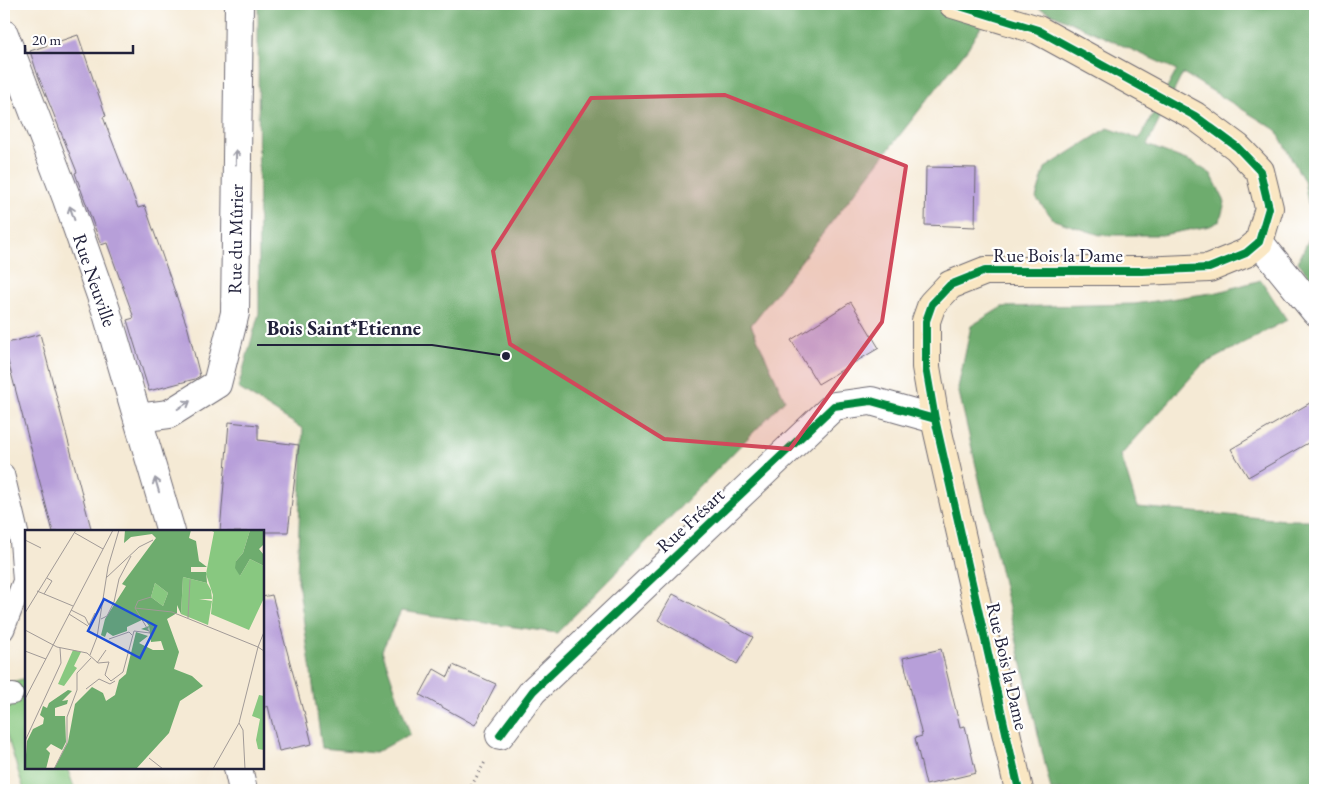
<svg xmlns="http://www.w3.org/2000/svg" width="1319" height="794" viewBox="0 0 1319 794" font-family="'EB Garamond',serif">
<style>
.green{fill:#88c880;stroke:#55755e}
.forest{fill:#6eac6e;stroke:#486754}
.building{fill:#b79fd9}
.lines{fill:none;stroke-linecap:round;stroke-linejoin:round}
.lane-casing{stroke:#6c6871;stroke-width:22}
.street-casing{stroke:#6c6871;stroke-width:30}
.secondary-casing{stroke:#6c6871;stroke-width:30}
.path{stroke:#6c6871;stroke-width:3;stroke-dasharray:1 4;stroke-linecap:butt}
.lane{stroke:#fff;stroke-width:20}
.street{stroke:#fff;stroke-width:28}
.secondary{stroke:#fae7c3;stroke-width:28}
.cycleway-casing{stroke:#fff;stroke-width:11}
.cycleway{stroke:#00873e;stroke-width:8}
.oneway{stroke:#9c9ca7}
.marked{fill:#d1495b;fill-opacity:0.2;stroke:#d1495b;stroke-width:4;stroke-linejoin:round}
.labels{text-anchor:middle;stroke-width:4.5;stroke-linejoin:round;paint-order:stroke}
.street-label{font-size:19px;fill:#22223b;stroke:#fff}
.inset-road{fill:none;stroke:#a19a97;stroke-width:1}
.view{fill:#1d4ed8;fill-opacity:0.15;stroke:#1d4ed8;stroke-width:2.5}
.inset-edge{fill:none;stroke:#22223b;stroke-width:2.5}
.leader{fill:none;stroke:#22223b;stroke-width:2}
.callout-dot{fill:#22223b;stroke:#fff;stroke-width:2}
.callout-label{font-size:20px;text-anchor:middle;font-weight:bold;fill:#22223b;stroke:#fff;stroke-width:4.5;stroke-linejoin:round;paint-order:stroke}
</style>
<rect width="100%" height="100%" fill="#fff"/>
<filter id="ink" filterUnits="userSpaceOnUse"><feTurbulence type="fractalNoise" baseFrequency=".02" numOctaves="2"/><feDisplacementMap in="SourceGraphic" scale="10" xChannelSelector="R" yChannelSelector="G"/><feConvolveMatrix kernelMatrix="1 2 1 2 8 2 1 2 1" color-interpolation-filters="sRGB"/></filter>
<filter id="wash" filterUnits="userSpaceOnUse"><feTurbulence type="fractalNoise" baseFrequency=".0096" numOctaves="4" result="noise"/><feDisplacementMap in="SourceGraphic" scale="20" xChannelSelector="R" yChannelSelector="G"/><feGaussianBlur stdDeviation="1.12" result="paint"/><feColorMatrix in="noise" values="0 0 0 0 0 0 0 0 0 0 0 0 0 0 0 0 0 1.4 0 .05"/><feComposite in="paint" operator="in"/></filter>
<g filter="url(#wash)">
<rect width="100%" height="100%" fill="#f5ead5"/>
<!-- green -->
<path class="green" d="M26,678V768H67L75,790H24L4,726L5,684Z"/>
<!-- forest -->
<path class="forest" d="M258,4H994L968,48L751,325L785,400L557,633L401,611L382,650L410,734L375,753L322,748L297,575L303,429L238,388L259,313Z
M1030,4H1315V283L1298,262L1313,230L1304,181L1276,130L1183,73L1147,145L1194,163L1211,174L1225,202L1220,221L1210,226L1162,235H1100L1054,220L1036,198L1045,168L1108,128L1139,139L1177,70Z
M1261,280L1287,320L1202,365L1121,455L1137,507L1285,520H1315V790H1051L958,388L971,326L1002,307L1135,304L1218,292Z"/>
<g id="blocks">
<!-- building -->
<path class="building" d="M78,35L106,116L103,117L138,208L145,206L188,329L200,376L195,379L149,391L127,320L134,318L121,282L107,243L101,245L75,173L77,172L37,73L30,51Z
M926,167L976,168L975,227L925,225Z
M851,302L879,348L818,384L791,340Z
M40,334L92,532H53L4,346V344Z
M1315,400V439L1248,477L1231,449Z
M229,422L258,425V440L299,445L288,532H220Z
M673,594L753,637L737,664L658,620Z
M272,595L303,711H304L312,744L279,751L268,706L262,708V597Z
M941,649L960,727L965,726L976,773L926,785L915,738L922,736L903,658Z
M453,665L496,684L475,725L420,695L434,669L448,677Z"/>
</g>
</g>
<g filter="url(#ink)">
<use href="#blocks" fill-opacity="0" stroke="#6c6871" stroke-width="1"/>
<g class="lines">
<defs>
<path id="lane" d="M4,474L20,541L23,581L4,630
M4,695L13,694"/>
<path id="street" d="M4,34L67,199L106,310L171,532
M1259,242L1315,311
M138,418L169,414L217,384L235,313L239,4
M500,735L533,691L834,406L871,401L935,419
M238,768L243,790"/>
<path id="secondary" d="M953,4L1038,30L1195,116L1237,147L1260,171L1269,208L1259,242L1246,253L1209,268L1142,271H985L950,285L932,304L926,321V367L935,419L1019,790"/>
</defs>
<!-- lane casing -->
<use href="#lane" class="lane-casing"/>
<!-- street casing -->
<use href="#street" class="street-casing"/>
<!-- secondary casing -->
<use href="#secondary" class="secondary-casing"/>
<!-- path -->
<path class="path" d="M469,790L485,762"/>
<!-- lane -->
<use href="#lane" class="lane"/>
<!-- street -->
<use href="#street" class="street"/>
<!-- secondary -->
<use href="#secondary" class="secondary"/>
<defs>
<path id="cycleway" d="M953,4L1038,30L1195,116L1237,147L1260,171L1269,208L1259,242L1246,253L1209,268L1142,271H985L950,285L932,304L926,321V367L935,419L1019,790
M500,735L533,691L834,406L871,401L935,419"/>
</defs>
<!-- cycleway casing -->
<use href="#cycleway" class="cycleway-casing"/>
<!-- cycleway -->
<use href="#cycleway" class="cycleway"/>
</g>
<!-- one-way arrows -->
<defs><path id="oneway-shaft" d="M-6 0H5M1.5-3L5.5 0L1.5 3" fill="none" stroke-width="1.6" stroke-linecap="round" stroke-linejoin="round" transform="scale(1.25)"/></defs>
<g class="oneway">
<use href="#oneway-shaft" transform="translate(236 157) rotate(-89)"/>
<use href="#oneway-shaft" transform="translate(72 213) rotate(-109)"/>
<use href="#oneway-shaft" transform="translate(184 405) rotate(-32)"/>
<use href="#oneway-shaft" transform="translate(157 485) rotate(-106)"/>
</g>
</g>
<!-- marked area -->
<path class="marked" d="M725,95L906,166L882,322L790,449L664,439L510,344L493,251L591,98Z"/>
<g class="labels">
<!-- street labels -->
<g class="street-label">
<text transform="translate(235 239) rotate(-89)" y="7">Rue du Mûrier</text>
<text x="1058" y="262">Rue Bois la Dame</text>
<text transform="translate(95 280) rotate(71)" y="7">Rue Neuville</text>
<text transform="translate(690 520) rotate(-43)" y="7">Rue Frésart</text>
<text transform="translate(1008 666) rotate(77)" y="7">Rue Bois la Dame</text>
</g>
</g>
<!-- overview -->
<g transform="translate(25 530)">
<rect width="239" height="239" fill="#f5ead5"/>
<path d="M185,0H225L218,23L211,31L215,46L225,29L239,36V68L224,100L186,84L188,65L181,44L189,2ZM158,47L182,53L186,60L187,69H174L187,71L183,95L156,84ZM130,53L143,63L138,76L126,67ZM48,120L56,122L49,136L52,138L39,156L33,154ZM234,165L239,166V220L233,219L231,210L235,189L227,186Z" fill="#88c880"/>
<path d="M100,0H183H166L164,8L171,11L174,31L182,37H166V42H181L182,53L158,47L156,84L152,75V83L142,89L154,122L149,139L167,146L178,156L155,171L144,203L111,239H29L43,212L50,174L67,157L78,163L81,171L90,165L94,150L101,144L111,102L123,106L114,113L128,120H139L136,111L126,112L124,96L123,101L116,99L124,96L119,89L102,97V101L88,106L82,102L80,107L76,105L80,89L101,56L97,54L131,8L127,4L106,7L99,13ZM130,53L143,63L138,76L126,67ZM225,0H239V14L234,19L239,25V36L225,29L215,46L210,38L211,31L218,23ZM43,160L47,161L37,171L43,170L42,174L30,178V186H40L41,212L37,220L26,214L21,219L25,223L21,239H0L2,211L8,199L18,194L19,188L15,185L18,176L22,178L24,173Z" fill="#6eac6e" fill-rule="evenodd"/>
<path class="inset-road" d="M50,3L78,19M0,10L16,18M81,48L114,17L128,10M12,61L48,76M19,64L27,51L22,48M110,78L113,71L126,67M46,80L60,87L64,95L70,83M0,83L51,0M44,84L63,96M163,88L165,50M76,89L82,86L89,72L94,49L106,26M0,100L32,117L62,123L73,133L84,132L80,145L86,151L98,142L109,101L125,103L110,78L147,82L233,117L239,102M84,109L104,102L107,105M0,121L21,129M65,125L72,107L83,37L94,0M72,133L81,120M61,159L74,149L85,154L90,151M0,169L88,0M214,193L218,200L220,239M0,211L36,133L35,118M124,228L138,239M29,239L42,213V187L52,160V143L66,128M188,239L214,193L233,117L239,121"/>
<path class="view" d="M79,69L131,96L115,128L63,101Z"/>
<rect width="239" height="239" class="inset-edge"/>
</g>
<!-- callouts -->
<path class="leader" d="M506 356L432 345H257"/>
<circle class="callout-dot" cx="506" cy="356" r="5"/>
<g class="callout-label">
<text x="344" y="335">Bois Saint*Etienne</text>
</g>
<!-- margin -->
<rect width="1319" height="794" fill="none" stroke="#fff" stroke-width="20"/>
<!-- scale -->
<path d="M25 45v8h108v-8" fill="none" stroke="#22223b" stroke-width="2.5"/>
<text x="32" y="45" font-size="15" fill="#22223b" stroke="#ffffff" stroke-width="4" paint-order="stroke">20 m</text>
</svg>
